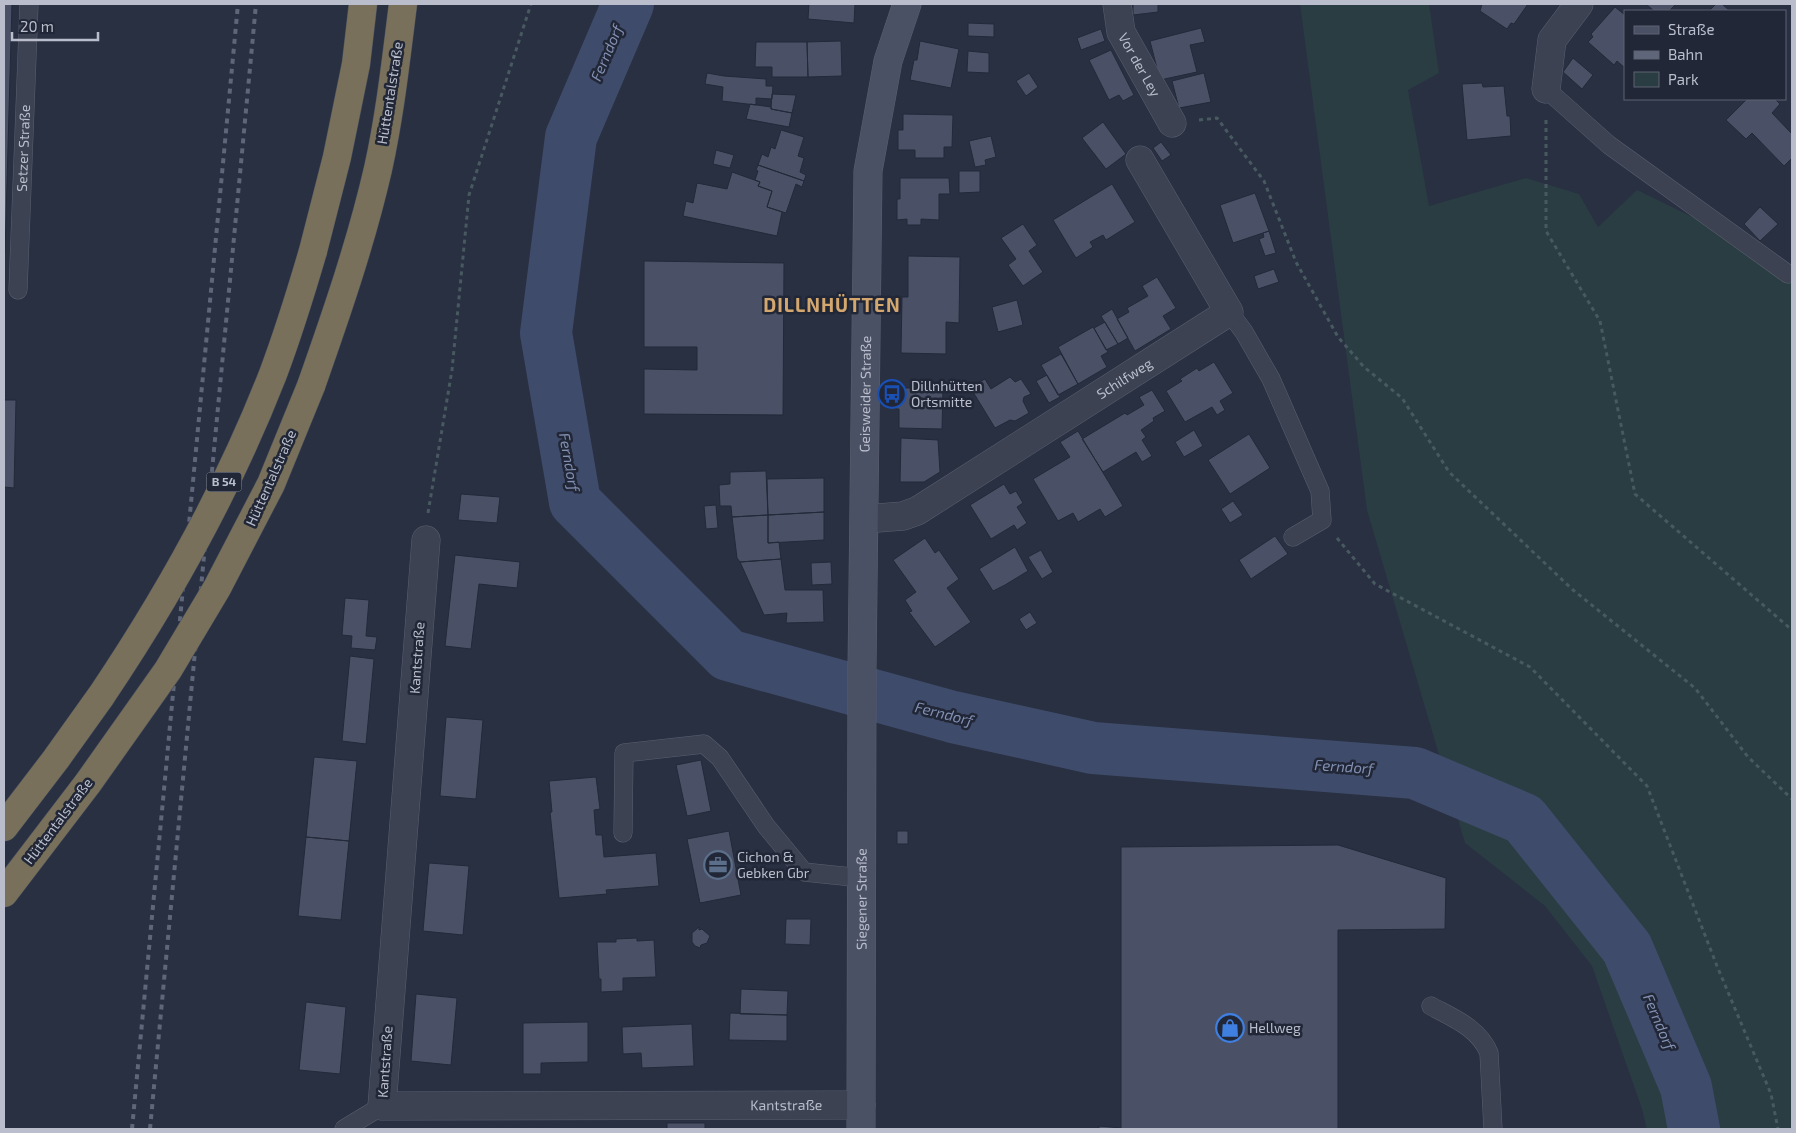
<svg xmlns="http://www.w3.org/2000/svg" width="1796" height="1133" viewBox="0 0 1796 1133" font-family="'Exo 2',sans-serif">
<style>
.green{fill:#2a3d43}
.lines{fill:none;stroke-linecap:round;stroke-linejoin:round}
.river{stroke:#3f4b6a;stroke-width:52}
.building{fill:#4a5166;stroke:#232939}
.lane-casing{stroke:#5b606f;stroke-width:19}
.street-casing{stroke:#5b606f;stroke-width:29}
.secondary-casing{stroke:#5b606f;stroke-width:29}
.highway-casing{stroke:#474d5c;stroke-width:29}
.path{stroke:#485a60;stroke-width:3;stroke-dasharray:4 4;stroke-linecap:butt}
.lane{stroke:#3c4252;stroke-width:18}
.street{stroke:#3c4252;stroke-width:28}
.secondary{stroke:#4b5165;stroke-width:28}
.highway{stroke:#78705a;stroke-width:28}
.rail{stroke:#5f6679;stroke-width:4;stroke-dasharray:5 5;stroke-linecap:butt}
.highway-bridge-casing{stroke:#474d5c;stroke-width:29;stroke-linecap:butt}
.highway-bridge{stroke:#78705a;stroke-width:28}
.labels{text-anchor:middle;stroke-width:5;stroke-linejoin:round;paint-order:stroke}
.shield{fill:#212737;stroke:#8c919f;stroke-width:1}
.shield-label{font-size:12px;font-weight:bold;fill:#babecc}
.street-label{font-size:14px;fill:#babecc;stroke:#212737}
.poi-label{font-size:14px;fill:#babecc;stroke:#212737;text-anchor:start}
.water-label{font-size:15px;font-style:italic;fill:#8290b2;stroke:#212737}
.district-label{font-size:19px;font-weight:bold;letter-spacing:1px;fill:#d3a76e;stroke:#212737}
</style>
<rect width="100%" height="100%" fill="#283042"/>
<!-- green -->
<path class="green" d="M1300,4H1429L1439,73L1408,90L1429,206L1526,178L1579,194L1598,227L1637,190L1779,259L1792,270V1129H1647L1642,1109L1592,966L1545,906L1465,843L1367,510Z"/>
<g class="lines">
<!-- river -->
<path class="river" d="M628,4L571,137L546,333L575,502L728,655L953,717L1093,748L1415,773L1524,819L1627,948L1686,1087L1694,1129"/>
</g>
<!-- building -->
<path class="building" d="M4,4H12L5,254H4Z
M809,4H855L854,23L808,19Z
M1133,4H1158V12L1133,15Z
M1482,4H1528L1514,24L1511,23L1507,29L1480,11Z
M1646,4H1676L1669,11H1654Z
M1716,4H1722L1730,11H1709Z
M1615,7L1625,15V68L1617,61L1614,65L1588,42L1593,37L1591,34Z
M968,23L994,24V37L968,36Z
M1201,28L1205,42L1190,45L1197,72L1160,80L1150,41Z
M1101,29L1105,41L1081,50L1077,38Z
M841,41L842,76L808,77L807,42Z
M920,41L959,49L951,88L910,80L914,60H917Z
M756,42H807L808,77H772V67H755Z
M1111,50L1134,95L1123,101L1119,95L1109,100L1089,60Z
M968,51L989,53V73L967,72Z
M1573,58L1593,75L1582,89L1563,72Z
M707,73L724,76L766,79V86H773L772,99L756,98V105L722,101L723,87L705,84Z
M1029,73L1038,87L1026,96L1016,81Z
M1204,73L1211,102L1179,108L1172,81Z
M1482,83L1483,87L1504,86L1507,116H1510L1511,136L1467,140L1462,84Z
M772,94L796,95L792,113L771,109Z
M1747,99H1775L1780,104L1772,113L1792,134V158L1784,166L1752,133L1746,139L1726,120Z
M750,104L771,107V109L792,113L789,127L746,119Z
M903,114L953,115L952,147H944V158H915V150H898V130H903Z
M1103,122L1126,154L1106,169L1082,138Z
M781,130L804,137L798,156L804,158L800,172L806,175L804,181L758,165L762,154L768,157L771,147L775,149Z
M991,136L996,157L985,160L986,165L975,167L969,141Z
M1161,142L1171,155L1162,161L1153,148Z
M716,150L734,155L730,168L713,164Z
M758,165L804,181L802,187L796,184L786,213L767,207L772,191L758,186L760,182L755,180L758,171L756,170Z
M959,171H980V192L959,193Z
M732,172L760,182L758,186L772,191L767,207L782,212L777,236L683,216L686,201L693,203L697,183L727,189Z
M900,178H949L950,194H939V220L921,219V225H907V219L897,220V199H900Z
M1112,184L1135,222L1106,240L1103,235L1090,242L1093,247L1076,258L1053,220Z
M1255,193L1269,231L1233,243L1220,205Z
M1760,207L1778,224L1760,241L1744,224Z
M1023,224L1037,245L1029,251L1043,272L1023,286L1008,265L1016,259L1001,238Z
M1269,231L1276,253L1265,256L1259,239L1264,237L1263,233Z
M908,256L960,257L959,323L946,322V354L901,353L902,297H908Z
M644,261L784,263L783,415L644,414V369L697,370V347H644Z
M1274,269L1279,282L1258,289L1254,276Z
M1157,277L1176,308L1163,316L1171,329L1135,351L1117,319L1129,312L1127,308L1148,296L1142,286Z
M1017,300L1023,325L998,332L992,307Z
M1112,309L1128,338L1118,344L1101,316Z
M1105,322L1118,344L1106,350L1094,328Z
M1093,327L1108,352L1101,356L1107,367L1078,384L1058,347Z
M1061,354L1078,384L1058,395L1041,365Z
M1214,362L1233,393L1220,401L1225,410L1217,415L1212,407L1185,422L1166,391L1182,381L1180,379L1197,368L1199,371Z
M1047,375L1060,397L1049,403L1036,381Z
M1010,377L1015,382L1021,379L1031,394L1024,397L1023,401L1029,413L1015,421L1010,420L995,428L970,387L985,379L991,389Z
M896,388H943L942,429L899,428V409H896Z
M1152,390L1165,411L1153,418L1154,421L1141,430L1146,437L1142,440L1152,456L1142,462L1136,452L1103,472L1082,439L1125,413L1127,415L1144,405L1139,397Z
M4,400H16L14,488L4,487Z
M1194,430L1203,446L1184,457L1175,442Z
M1078,431L1123,506L1105,517L1100,509L1078,522L1073,513L1058,521L1033,479L1070,457L1060,442Z
M1249,434L1270,468L1230,494L1208,460Z
M901,438L938,440L940,472L924,482H900Z
M766,471L768,515L732,517L731,506H720L719,485L730,484V472Z
M824,478V512L768,515L767,479Z
M1004,484L1010,494L1016,491L1023,503L1017,507L1027,523L1017,530L1014,525L991,539L970,505Z
M461,494L500,497L497,523L458,520Z
M1233,501L1243,515L1230,523L1221,509Z
M716,505L718,528L706,529L704,506Z
M824,512V540L768,543V515Z
M768,515V543L779,542L781,559L740,562L737,558L732,517Z
M1275,536L1288,554L1251,579L1239,560Z
M925,538L935,553L939,550L959,579L947,588L971,622L935,647L909,612L912,611L905,600L916,592L893,560Z
M1015,547L1028,571L1005,585L993,591L979,569Z
M1041,550L1053,572L1042,579L1028,557Z
M455,555L520,562L517,588L479,584L471,649L445,646Z
M781,559L785,590H823L824,622L786,623L787,613L764,615L740,562Z
M831,562L832,584L812,585L811,563Z
M345,598L369,600L366,636L377,637L375,650L351,648L352,636L342,635Z
M1030,612L1037,623L1026,630L1019,619Z
M350,656L374,659L366,744L342,741Z
M446,717L483,720L476,799L440,796Z
M314,757L357,761L349,841L306,837Z
M701,760L711,811L687,816L676,765Z
M596,777L600,809L594,810L596,835H602L604,857L656,853L659,886L606,890L607,894L559,898L550,812H552L549,781Z
M729,831L741,895L700,903L687,839Z
M897,831H908V844H897Z
M306,837L349,841L341,920L298,916Z
M1338,845L1446,878L1445,929L1338,930V1129H1099V1126L1121,1128V847Z
M429,863L469,866L463,935L423,931Z
M786,919H811L810,945L785,944Z
M699,927V930L702,929L710,936L707,943L701,945L700,948L695,946L692,942V933Z
M637,938V941L654,940L656,977L623,978V991L601,992V979H599L597,942H616V939Z
M741,989L788,991L787,1015L740,1014Z
M416,994L457,998L451,1065L411,1061Z
M306,1002L346,1007L340,1074L299,1070Z
M730,1013L787,1015V1041L729,1040Z
M588,1022V1062L541,1063V1074H523V1023Z
M692,1024L694,1066L642,1068L641,1053L623,1054L622,1027Z
M667,1123H705V1129H667Z"/>
<g class="lines">
<defs>
<g id="lane">
<path d="M1546,89L1609,145L1788,274"/>
<path id="s1" d="M18,290L29,4"/>
<path d="M1229,312L1244,332L1271,379L1320,491L1322,520L1293,537"/>
<path d="M623,833L624,753L704,744L720,758L766,826L804,872L862,878"/>
<path d="M1431,1006C1453,1018 1479,1028 1489,1053L1493,1129"/>
<path d="M344,1129L382,1106"/>
</g>
<g id="street">
<path id="s2" d="M1117,4L1121,32L1172,123"/>
<path d="M1546,89L1552,40L1579,4"/>
<path id="s3" d="M865,519L903,516L917,511L1229,312L1140,160"/>
<path id="s4" d="M426,540L382,1106L861,1105"/>
</g>
<g id="secondary">
<path id="s5" d="M861,1129L862,669L868,171L888,61L907,4"/>
</g>
<path id="highway" d="M313,251L337,157L356,64L363,4
M311,386C336,315 361,243 378,169C390,115 396,59 403,4
M4,827L56,759L101,696
M4,893L88,783"/>
</defs>
<!-- lane casing -->
<use href="#lane" class="lane-casing"/>
<!-- street casing -->
<use href="#street" class="street-casing"/>
<!-- secondary casing -->
<use href="#secondary" class="secondary-casing"/>
<!-- highway casing -->
<use href="#highway" class="highway-casing"/>
<!-- path -->
<path class="path" d="M1199,120L1217,118L1264,181L1296,262L1338,337L1364,367L1402,398L1449,472L1573,590L1695,688L1748,757L1792,799
M1546,120V231L1600,321L1635,494L1792,630
M428,513L452,370L469,195L531,4
M1337,538L1375,584L1530,667L1647,786L1717,966L1771,1094L1778,1129"/>
<!-- lane -->
<use href="#lane" class="lane"/>
<!-- street -->
<use href="#street" class="street"/>
<!-- secondary -->
<use href="#secondary" class="secondary"/>
<!-- highway -->
<use href="#highway" class="highway"/>
<!-- rail -->
<path class="rail" d="M132,1129L238,4
M150,1129L256,4"/>
<defs>
<path id="highway-bridge" d="M101,696C169,595 229,487 273,374C288,334 301,292 313,251
M88,783L168,670L217,588L271,484L311,386"/>
</defs>
<!-- highway-bridge casing -->
<use href="#highway-bridge" class="highway-bridge-casing"/>
<!-- highway-bridge -->
<use href="#highway-bridge" class="highway-bridge"/>
</g>
<!-- icons -->
<defs>
<symbol id="bus-ring" viewBox="-11 -11 22 22"><circle r="9.5" fill="#212737" stroke="#1a4fb4" stroke-width="1.5"/><path d="M-5-6H5V4H4V6H2V4H-2V6H-4V4H-5ZM-3.5-4V0h7V-4ZM-3.5 1.2v1.5H-2V1.2ZM2 1.2v1.5H3.5V1.2Z" fill="#1a4fb4"/></symbol>
<symbol id="office-ring" viewBox="-11 -11 22 22"><circle r="9.5" fill="#212737" stroke="#5c6f8a" stroke-width="1.5"/><path d="M-6-3h4V-5.5h4V-3h4V5H-6ZM-1-4.5V-3h2v-1.5ZM-6 0V1H6V0Z" fill="#5c6f8a"/></symbol>
<symbol id="shop-ring" viewBox="-11 -11 22 22"><circle r="9.5" fill="#212737" stroke="#3f7fe0" stroke-width="1.5"/><path d="M-5-2.5h2.3a2.7 3.5 0 0 1 5.4 0H5L5.5 6h-11ZM-1.5-2.5h3a1.5 2.3 0 0 0-3 0Z" fill="#3f7fe0"/></symbol>
</defs>
<g fill-rule="evenodd">
<use href="#bus-ring" x="876" y="378" width="32" height="32"/>
<use href="#office-ring" x="702" y="849" width="32" height="32"/>
<use href="#shop-ring" x="1214" y="1012" width="32" height="32"/>
</g>
<g class="labels">
<!-- shield labels -->
<rect class="shield" x="206.5" y="472.5" width="35" height="19" rx="4"/>
<g class="shield-label">
<text x="224" y="486">B 54</text>
</g>
<!-- street labels -->
<g class="street-label">
<text dy="5" stroke="none"><textPath href="#s2" startOffset="66">Vor der Ley</textPath></text>
<text transform="translate(390 93) rotate(-81)" y="5">Hüttentalstraße</text>
<text dy="5" stroke="none"><textPath href="#s1" startOffset="142">Setzer Straße</textPath></text>
<text dy="5" stroke="none"><textPath href="#s3" startOffset="299">Schilfweg</textPath></text>
<text dy="5" stroke="none"><textPath href="#s5" startOffset="735">Geisweider Straße</textPath></text>
<text transform="translate(271 478) rotate(-66)" y="5">Hüttentalstraße</text>
<text transform="translate(417 658) rotate(-86)" y="5">Kantstraße</text>
<text transform="translate(58 821) rotate(-53)" y="5">Hüttentalstraße</text>
<text dy="5" stroke="none"><textPath href="#s5" startOffset="230">Siegener Straße</textPath></text>
<text transform="translate(385 1062) rotate(-86)" y="5">Kantstraße</text>
<text dy="5" stroke="none"><textPath href="#s4" startOffset="972">Kantstraße</textPath></text>
</g>
<!-- poi labels -->
<g class="poi-label">
<text x="911" y="391">Dillnhütten<tspan x="911" dy="16">Ortsmitte</tspan></text>
<text x="737" y="862">Cichon &amp;<tspan x="737" dy="16">Gebken Gbr</tspan></text>
<text x="1249" y="1033">Hellweg</text>
</g>
<!-- water labels -->
<g class="water-label">
<text transform="translate(607 53) rotate(-67)" y="5">Ferndorf</text>
<text transform="translate(569 462) rotate(80)" y="5">Ferndorf</text>
<text transform="translate(944 714) rotate(14)" y="5">Ferndorf</text>
<text transform="translate(1344 767) rotate(4)" y="5">Ferndorf</text>
<text transform="translate(1659 1022) rotate(67)" y="5">Ferndorf</text>
</g>
<!-- district labels -->
<g class="district-label">
<text x="832" y="312">DILLNHÜTTEN</text>
</g>
</g>
<!-- border -->
<rect width="1796" height="1133" fill="none" stroke="#babecc" stroke-width="10"/>
<!-- legend -->
<rect x="1624" y="10" width="162" height="90" fill="#212737" stroke="#5e6373"/>
<rect x="1634" y="26" width="25" height="8" fill="#4b5165" stroke="#5e6373"/>
<text x="1668" y="35" font-size="15" fill="#babecc">Straße</text>
<rect x="1634" y="51" width="25" height="8" fill="#5f6679" stroke="#5e6373"/>
<text x="1668" y="60" font-size="15" fill="#babecc">Bahn</text>
<rect x="1634" y="72" width="25" height="15" fill="#2a3d43" stroke="#5e6373"/>
<text x="1668" y="85" font-size="15" fill="#babecc">Park</text>
<!-- scale -->
<path d="M12 32v8h86v-8" fill="none" stroke="#babecc" stroke-width="2.5"/>
<text x="20" y="32" font-size="15" fill="#babecc" stroke="#212737" stroke-width="4" paint-order="stroke">20 m</text>
</svg>
